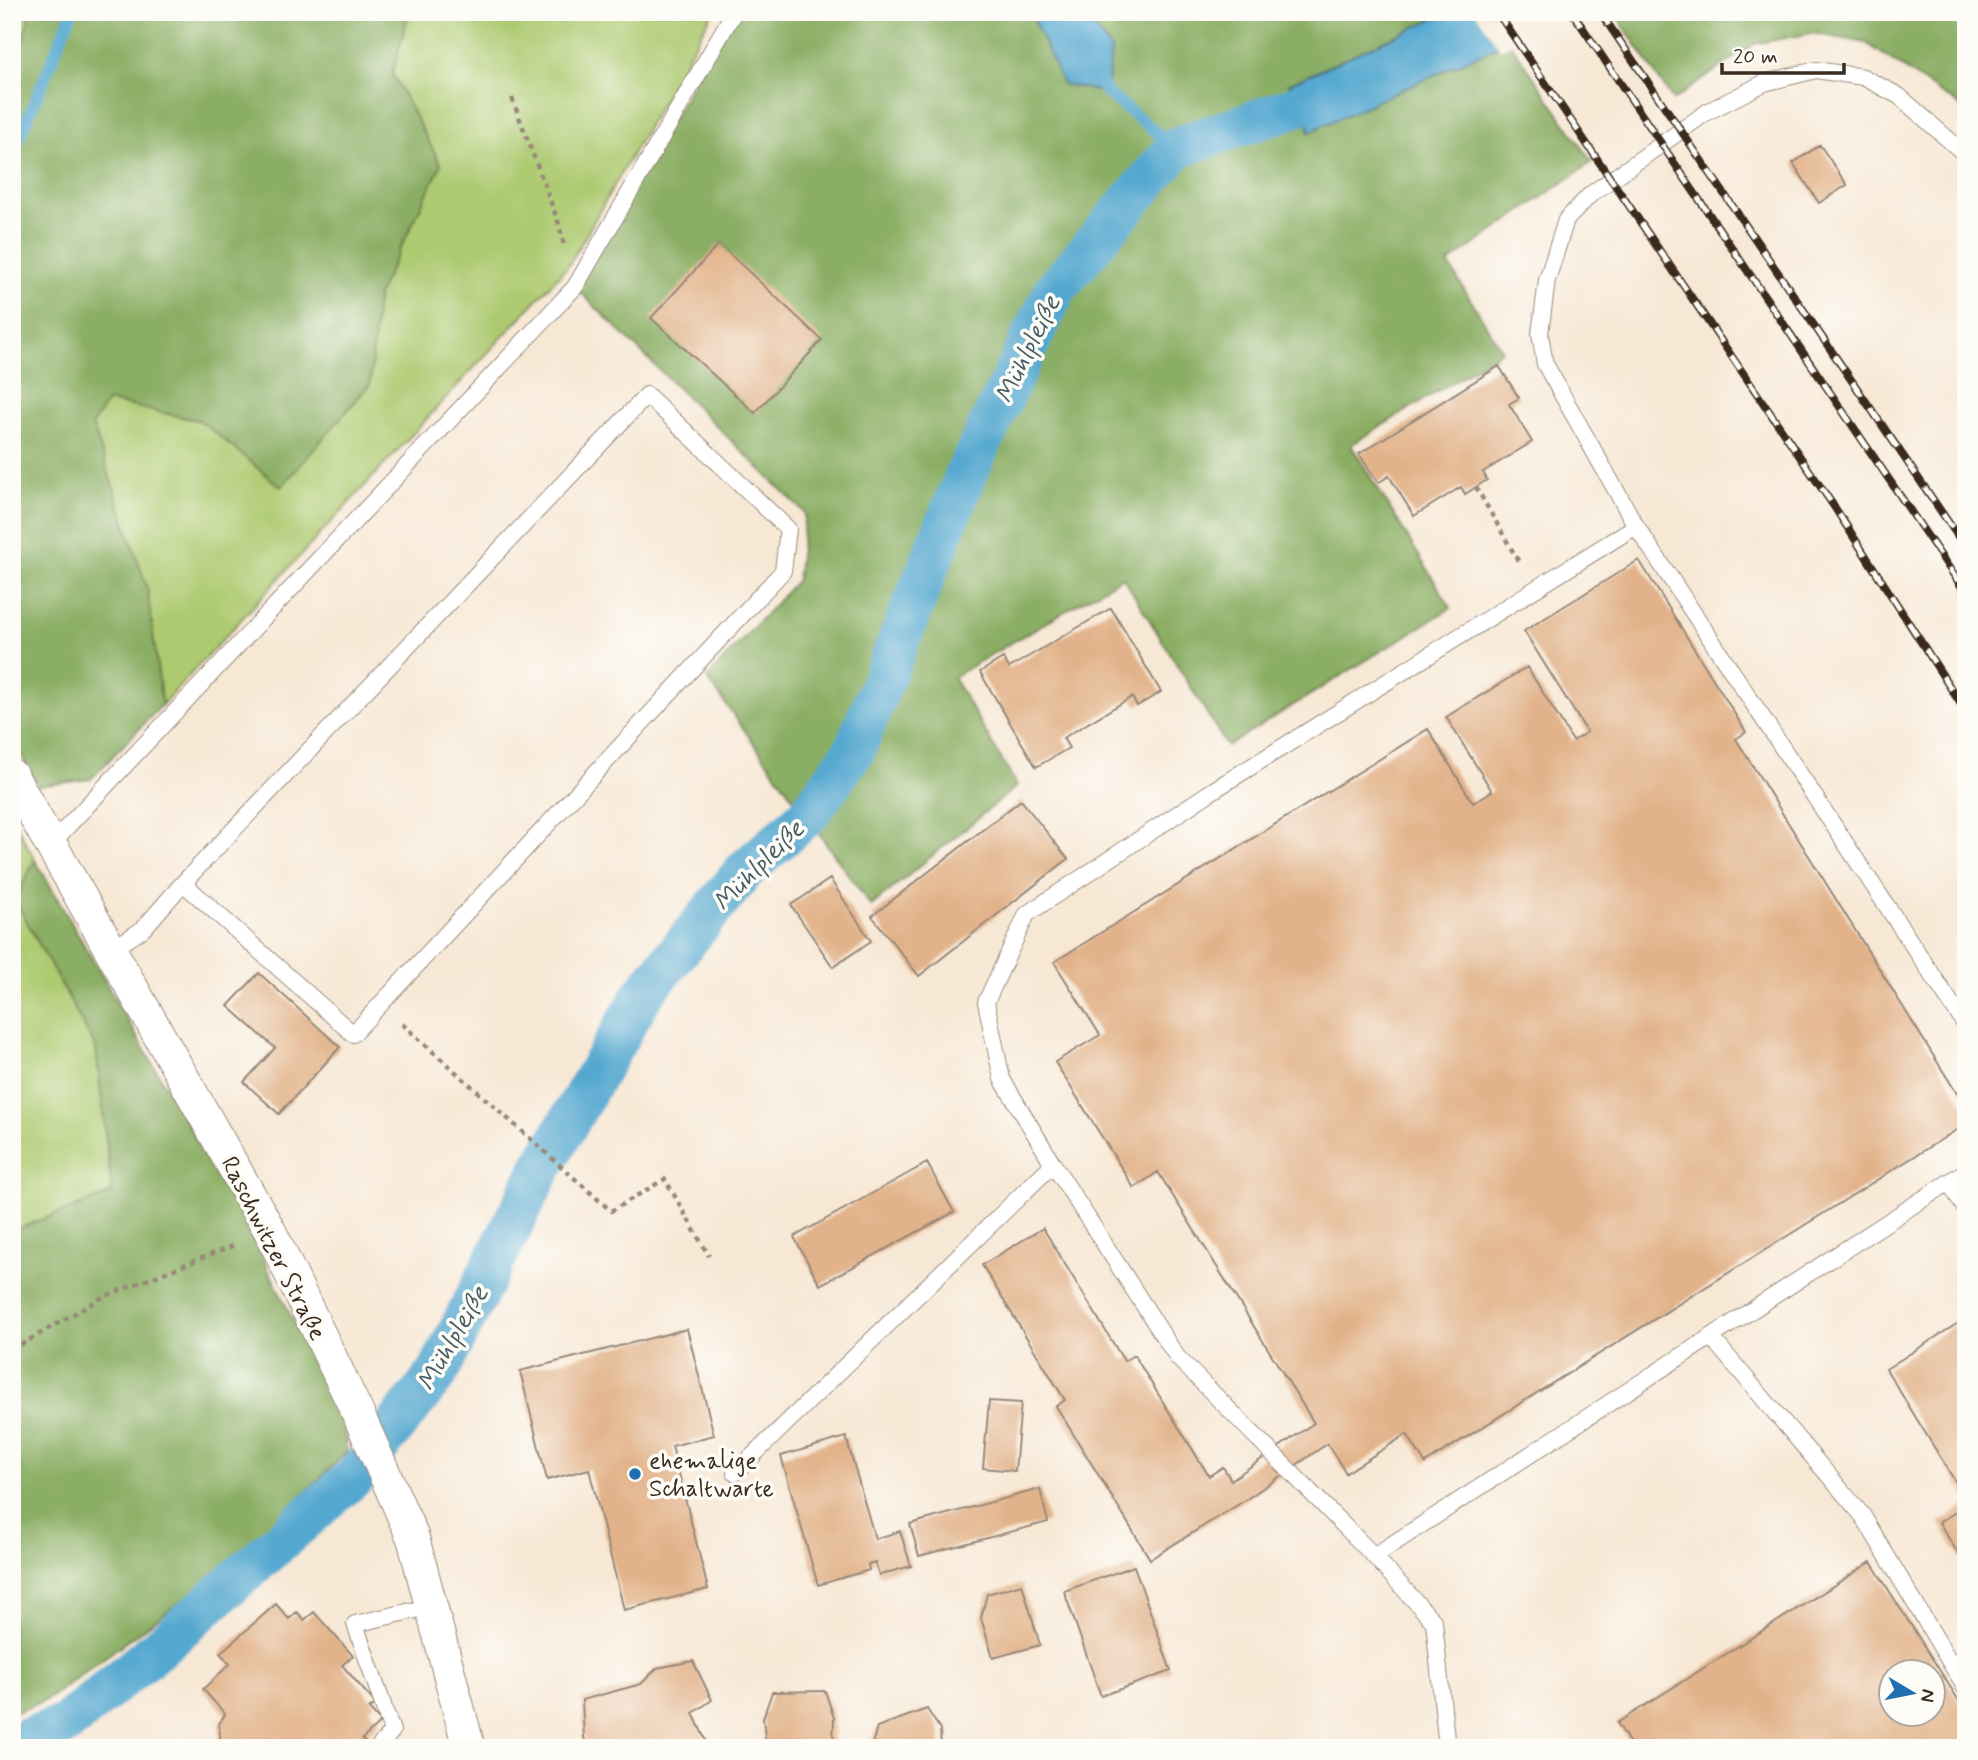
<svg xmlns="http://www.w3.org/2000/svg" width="1978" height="1760" viewBox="0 0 1978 1760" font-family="Mynerve,sans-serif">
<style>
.green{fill:#adca71;stroke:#747a48;stroke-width:2}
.forest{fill:#8aae63;stroke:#626c40;stroke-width:2}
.water{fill:#54a8d0;stroke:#486977;stroke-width:2}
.pier{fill:#f7e8d5}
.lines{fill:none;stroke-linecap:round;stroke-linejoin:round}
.stream{stroke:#54a8d0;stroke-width:12}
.canal{stroke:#54a8d0;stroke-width:42}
.building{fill:#e2b38a;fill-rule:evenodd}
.service-casing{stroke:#99897a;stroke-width:18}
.minor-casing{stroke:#99897a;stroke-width:34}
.path{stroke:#99897a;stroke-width:4.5;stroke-dasharray:5 5;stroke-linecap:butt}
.service{stroke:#fff;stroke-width:16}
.minor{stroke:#fff;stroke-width:32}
.rail-casing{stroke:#3b2a1e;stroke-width:8}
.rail{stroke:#fdfcf7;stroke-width:5;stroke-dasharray:16;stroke-linecap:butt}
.poi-dot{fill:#1f6fb2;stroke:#fdfcf7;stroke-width:2.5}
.labels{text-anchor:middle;stroke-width:7;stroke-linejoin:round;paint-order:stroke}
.street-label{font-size:24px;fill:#3b2a1e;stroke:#fdfcf7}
.poi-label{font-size:24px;fill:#3b2a1e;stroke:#fdfcf7;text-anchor:start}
.water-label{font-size:26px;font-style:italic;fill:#455c65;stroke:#fdfcf7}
</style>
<rect width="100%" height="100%" fill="#fdfcf7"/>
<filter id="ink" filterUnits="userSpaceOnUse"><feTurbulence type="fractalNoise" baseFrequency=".0143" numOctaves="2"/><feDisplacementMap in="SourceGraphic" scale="14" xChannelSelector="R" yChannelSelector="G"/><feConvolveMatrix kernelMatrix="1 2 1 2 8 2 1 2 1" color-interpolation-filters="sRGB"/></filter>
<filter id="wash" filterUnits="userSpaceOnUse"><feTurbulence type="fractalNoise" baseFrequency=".00686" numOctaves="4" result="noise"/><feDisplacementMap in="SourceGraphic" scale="28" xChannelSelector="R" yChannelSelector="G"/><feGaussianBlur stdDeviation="1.57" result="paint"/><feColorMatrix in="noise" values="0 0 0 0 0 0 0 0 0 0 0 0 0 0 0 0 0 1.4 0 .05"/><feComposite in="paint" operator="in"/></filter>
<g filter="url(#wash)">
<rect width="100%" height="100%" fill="#f7e8d5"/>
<!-- green -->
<path class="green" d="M12,12H31L12,77Z
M409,12H713L569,265L162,705L147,588L92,424L108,401L201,421L281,487L370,384L377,296L441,165L392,74Z
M12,817L35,860L15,900L96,1048L112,1193L12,1231Z"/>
<!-- forest -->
<path class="forest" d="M31,12H409L392,74L441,165L377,296L370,384L281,487L201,421L108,401L92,424L147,588L162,705L91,779L38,786L12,738V77Z
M734,12H1489L1592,162L1448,263L1502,351L1351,445L1451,608L1227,746L1123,577L953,677L1017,786L871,906L707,678L797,580L805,513L575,287Z
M1614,12H1966V110L1866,43L1812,33L1754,44L1673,100Z
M35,860L253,1238L343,1423L347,1452L226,1568L48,1699L12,1714V1231L112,1193L96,1048L15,900Z"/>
<!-- water -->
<path class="water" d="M1030,12H1083L1111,50L1107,93L1063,84Z
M1448,12H1579L1480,54L1309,132L1308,102L1289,84Z"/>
<!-- pier -->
<path class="pier" d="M1475,12H1582L1580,15L1500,49Z"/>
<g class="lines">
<!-- stream -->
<path class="stream" d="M1098,80L1107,93L1176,148
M12,156L72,12"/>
<!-- canal -->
<path class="canal" d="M12,1743L65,1725L156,1650L356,1475L437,1374L540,1171L644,993L745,870L807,816L854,751L967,472L1056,288L1176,148L1308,102L1360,78"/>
</g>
<g id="blocks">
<!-- building -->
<path class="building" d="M1820,145L1847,185L1819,203L1793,163Z
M719,244L822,340L755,413L651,318Z
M1499,366L1519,398L1509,404L1532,442L1483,472L1487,480L1465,494L1461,487L1414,516L1389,476L1378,483L1359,454Z
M1639,560L1746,732L1736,739L1966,1108V1124L1425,1463L1407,1434L1346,1473L1327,1444L1244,1501L1150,1559L1056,1406L1065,1400L982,1265L1043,1228L1124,1361L1134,1355L1209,1476L1223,1467L1231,1480L1314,1423L1158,1172L1134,1188L1055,1062L1100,1035L1054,962L1428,729L1473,803L1492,791L1446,717L1527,667L1573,741L1587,732L1524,631Z
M1111,608L1161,692L1137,706L1132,697L1063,738L1069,748L1036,767L980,672L1003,658L1009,668Z
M1021,800L1068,859L919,976L872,916Z
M830,879L871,941L833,967L791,905Z
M259,973L340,1047L279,1114L244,1082L275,1048L228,1006Z
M927,1163L954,1212L820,1285L794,1237Z
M1966,1318V1499L1886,1369Z
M687,1329L714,1435L672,1446L708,1589L624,1610L589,1469L547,1480L520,1371Z
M989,1401L1021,1403L1015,1471L983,1468Z
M846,1437L875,1539L900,1531L911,1566L879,1575L875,1562L868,1564L869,1570L818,1585L781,1456Z
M1040,1489L1048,1522L919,1556L910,1524Z
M1966,1506V1567L1939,1522Z
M1871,1562L1966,1712V1748H1633L1617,1723ZM1890,1672H1932V1714H1890Z
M1134,1566L1171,1671L1101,1696L1064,1591Z
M1022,1584L1040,1645L993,1658L981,1618L987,1594Z
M276,1604L289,1619L297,1612L304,1620L314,1612L353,1656L342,1665L376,1704L369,1709L381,1722L362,1739L366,1743L361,1748H227L220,1738L219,1724L225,1714L203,1689L230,1664L220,1653Z
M693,1661L712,1700L693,1713L709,1748H590L584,1738L582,1700L641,1684L657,1668Z
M825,1691L834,1718L833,1748H766L763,1718L772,1692Z
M927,1709L940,1729L941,1748H871L877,1727Z"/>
</g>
</g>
<g filter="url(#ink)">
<use href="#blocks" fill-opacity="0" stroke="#99897a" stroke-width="2"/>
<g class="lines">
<defs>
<path id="service" d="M1636,526L1966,1026
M50,845L575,287L734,12
M110,951L143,929L183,883L647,395L788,529L783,571L353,1034L183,883
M1949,1182L1966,1210
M1711,1337L1863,1516L1966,1689
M735,1473L1053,1164
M1374,1556L1966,1171
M378,1748L392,1731L355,1624L433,1606
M1447,1748L1434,1622L1374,1556L1177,1357L1053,1164L1002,1079L986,1002L1027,914L1209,793L1636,526L1545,364L1540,334L1547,280L1566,220L1591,194L1707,112L1764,83L1816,70L1863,77L1899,96L1966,155"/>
<path id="minor" d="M12,776L270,1231L359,1416L413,1538L469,1748"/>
</defs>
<!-- service casing -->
<use href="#service" class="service-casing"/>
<!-- minor casing -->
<use href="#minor" class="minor-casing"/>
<!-- path -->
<path class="path" d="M512,98L559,224L564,245
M1476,487L1520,564
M402,1024L611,1211L665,1179L709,1256
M12,1350L103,1297L237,1244"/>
<!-- service -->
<use href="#service" class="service"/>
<!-- minor -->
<use href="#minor" class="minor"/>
<defs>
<path id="rail" d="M1497,12L1835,508L1966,712
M1572,12L1966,593
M1600,12L1966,548"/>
</defs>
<!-- rail casing -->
<use href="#rail" class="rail-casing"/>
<!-- rail -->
<use href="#rail" class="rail"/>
</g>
</g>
<!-- markers -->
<circle class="poi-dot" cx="635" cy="1474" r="7"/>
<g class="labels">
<!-- street labels -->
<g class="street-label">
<text transform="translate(274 1248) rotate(63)" y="8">Raschwitzer Straße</text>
</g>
<!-- poi labels -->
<g class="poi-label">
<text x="649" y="1468">ehemalige<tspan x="649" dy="28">Schaltwarte</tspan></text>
</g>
<!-- water labels -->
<g class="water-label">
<text transform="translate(1027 349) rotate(-64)" y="9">Mühlpleiße</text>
<text transform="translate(758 865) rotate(-45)" y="9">Mühlpleiße</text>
<text transform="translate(452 1338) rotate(-60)" y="9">Mühlpleiße</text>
</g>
</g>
<!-- margin -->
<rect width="1978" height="1760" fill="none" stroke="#fdfcf7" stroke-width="42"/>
<!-- north arrow -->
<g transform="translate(1912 1693) rotate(100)"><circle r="33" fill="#fdfcf7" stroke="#afa8a0" stroke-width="2"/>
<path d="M0-5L12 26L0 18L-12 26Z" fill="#1f6fb2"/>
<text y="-10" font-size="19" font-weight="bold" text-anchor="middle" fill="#3b2a1e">N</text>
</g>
<!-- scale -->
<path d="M1722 63v10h122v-10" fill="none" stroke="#3b2a1e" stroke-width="3.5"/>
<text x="1733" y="63" font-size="21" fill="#3b2a1e" stroke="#fdfcf7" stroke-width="5" paint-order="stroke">20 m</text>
</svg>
